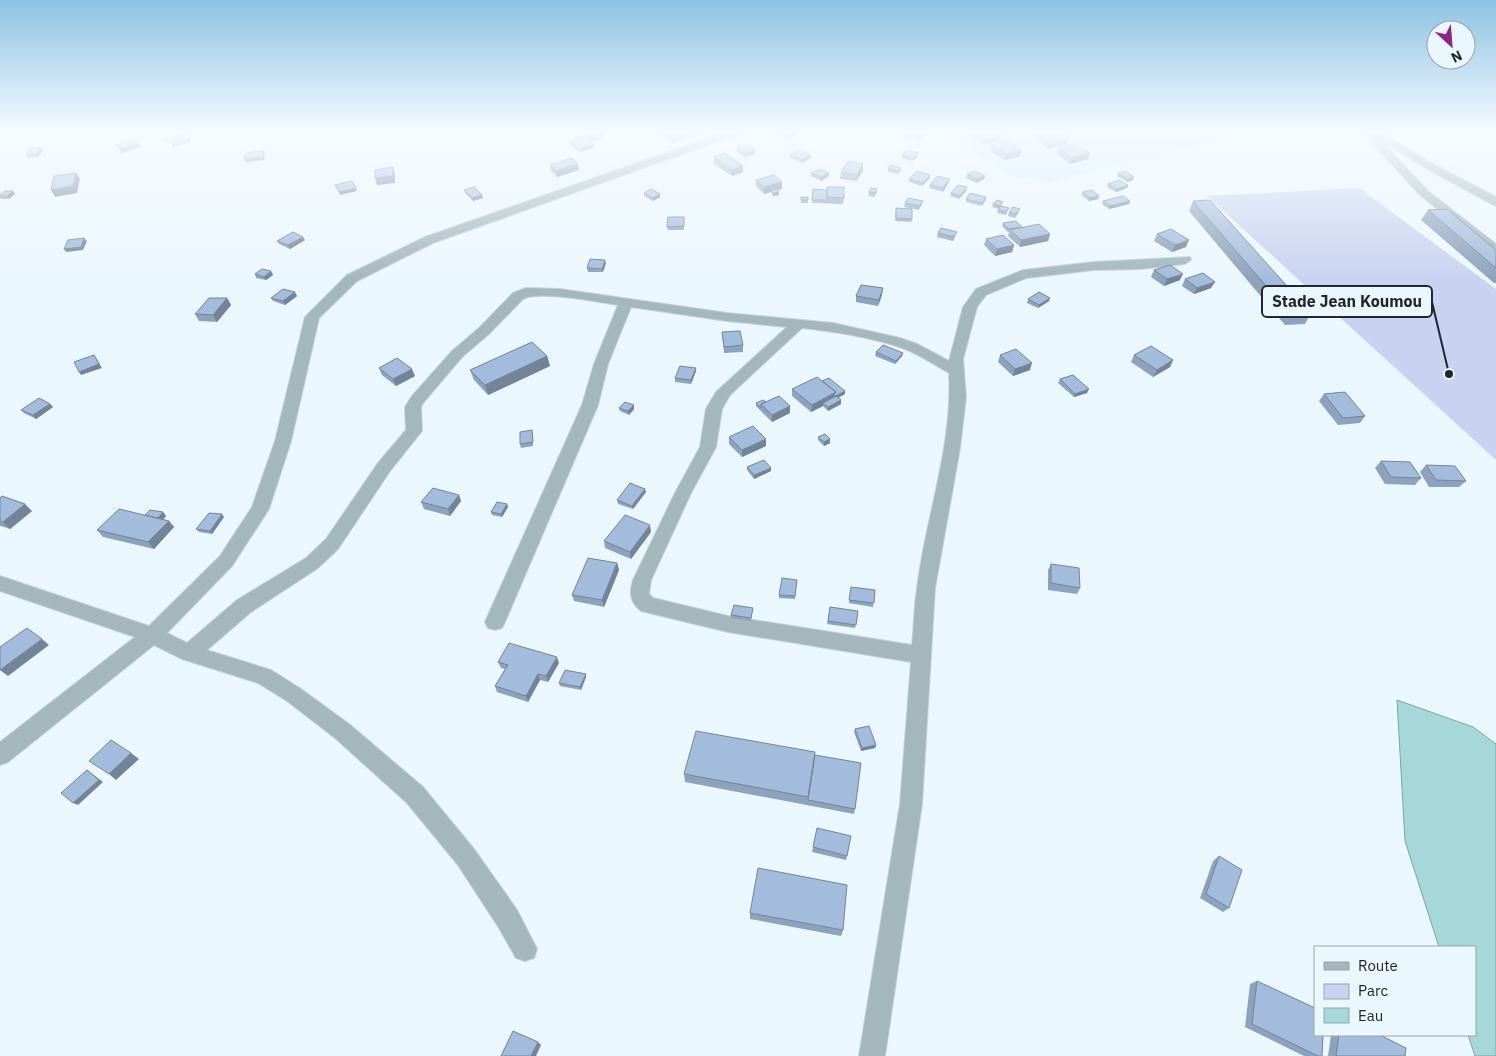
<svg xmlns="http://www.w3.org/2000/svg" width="1496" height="1056" viewBox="0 0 1496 1056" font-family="'IBM Plex Sans',sans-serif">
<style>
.built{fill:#d2ecfd}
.green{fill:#c9d2f0}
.water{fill:#a6d8da;stroke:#7ea3a6}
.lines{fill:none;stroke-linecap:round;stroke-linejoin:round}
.street-casing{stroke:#c6d2d8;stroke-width:2}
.street{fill:#a3b7bd;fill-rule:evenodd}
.wall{fill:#8da2bc}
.shaded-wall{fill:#738499}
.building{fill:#a4bcdb;stroke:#738499}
.leader{fill:none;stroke:#20272c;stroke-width:2}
.callout-dot{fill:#20272c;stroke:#ebf7fe;stroke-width:2}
.callout{fill:#ebf7fe;stroke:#20272c;stroke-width:2}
.callout-label{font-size:16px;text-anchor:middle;font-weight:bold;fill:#20272c}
</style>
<rect width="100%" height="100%" fill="#ebf7fe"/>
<!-- built -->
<path class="built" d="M948,132H1247L1048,182L1007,175Z"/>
<!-- green -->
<path class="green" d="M1359,188L1496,289V460L1207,196Z"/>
<!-- water -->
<path class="water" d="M1397,700L1473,727L1496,744V1056H1475L1468,1035H1475V947H1439L1405,841Z"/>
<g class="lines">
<defs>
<path id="street" d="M725,132H740L739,134L433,243L357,281L319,318L291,441L269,509L232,566L167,633L187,643L237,600L306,558L326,539L378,463L406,430L405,407L412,396L452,351L479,328L513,293L526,288L560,289L727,313L833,323L900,338L917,344L949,361L963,307L976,289L1023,270L1094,262L1190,257L1191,260L1185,264L1141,269L1094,270L1026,278L986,295L977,307L963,359L966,397L960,448L935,588L922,804L885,1056H859L900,804L911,662L728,632L641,611C630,602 629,593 633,580L675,493L700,447L706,409L716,392L787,327L727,321L631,307L608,364L598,405L505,622L502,628L495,630L488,628L485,622L582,405L594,364L618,305C597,302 540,290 523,299L489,334L462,357L423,403L421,407L422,431L390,471L338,549L318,568L251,612L207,650L271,670L301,689L349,724L423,787L474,849L517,910L537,949L534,958L525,961L516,958L499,928L458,865L407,803L335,738L287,701L258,683L182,659L154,645L8,762L0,765V742L135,637L0,591V576L149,626L220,556L252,507L275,441L305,317L347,275L425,237ZM802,328C836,332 872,337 905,349C920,355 935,365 949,373C953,446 926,516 917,588C914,607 914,626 912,645L728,616L653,598L649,594L651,580L691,493L716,447L722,409L730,395Z
M1362,132H1381L1433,164L1496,197V206L1492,204L1425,168L1382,142L1428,191L1496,244V254L1492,253L1420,195Z"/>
</defs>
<!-- street casing -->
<use href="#street" class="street-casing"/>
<!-- street -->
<use href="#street" class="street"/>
</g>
<!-- wall -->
<path class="wall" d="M581,132H604L605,138L590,142L594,145V148L580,152L569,144V141L588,140Z
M660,132H703L696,135L690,132V137L673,143L661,136Z
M902,132H928V133L919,140L902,135Z
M971,132H997L999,141L984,145L970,136Z
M1037,133L1066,144L1048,149L1036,139Z
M781,134L795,136L789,140L781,137Z
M991,145L1022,150L1020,156L1005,160L990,151Z
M41,148L43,151L38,157L28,158L26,154Z
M1059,148L1090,153L1088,159L1070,164L1057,154Z
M737,149L755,154L744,157L737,152Z
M790,155H811V158L802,163L790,158Z
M902,155L917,157L912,161L901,158Z
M714,157L743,172L732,176L714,164Z
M578,164L579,170L557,177L551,171L550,165Z
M863,164V171L856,181L840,179L841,172Z
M888,168H901V171L898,174L888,172Z
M811,173H829V176L821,181L811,176Z
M1118,173L1133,180L1127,182L1117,176Z
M967,174L984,179L976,183L966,178Z
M930,178L922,186L909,182V179Z
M756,180L782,182V189L778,190L779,192V195L773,196L771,192L764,194L756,186Z
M949,182L943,192L929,188L930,185Z
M1108,184L1128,185L1127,188L1116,192L1107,187Z
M813,189L844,198L843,204L812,203Z
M877,189L875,197L868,196L869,192Z
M464,190L483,198L473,201L465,193Z
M13,191L15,194L9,199H1L0,198V195Z
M966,191L959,199L950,196L951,193Z
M1083,192L1098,199L1089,201L1081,195Z
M644,193L660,197L653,201L644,196Z
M801,197H808V203H801Z
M986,197V200L982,206L966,202V199Z
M923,201L922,204L919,210L904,207L905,203Z
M1103,201H1130L1129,204L1109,209L1102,204Z
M1193,201L1311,313L1305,324L1285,325L1189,211Z
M993,204L1002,205L1001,206L1009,208L1006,215L997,213L999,209L992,207Z
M896,208L912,219L911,222L895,221Z
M1428,210L1496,250V283H1494L1421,220Z
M1009,212H1019L1015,218L1008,216Z
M684,217V230H668L667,227Z
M1003,223L1050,234L1048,241L1020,247L1008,236L1009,232H1008L1002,226Z
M938,233L956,235L953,241L937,237Z
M1157,234L1186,247L1172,252L1154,241Z
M986,239L1014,245L1012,252L995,256L984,245Z
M305,240L290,249L279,244L277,241Z
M606,263L603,272H588L587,268Z
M1154,270L1180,280L1164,286L1151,277Z
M271,271L273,275L266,280L256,278L255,274Z
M1185,279L1211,288L1194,294L1182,286Z
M882,295L878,306L856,302V296Z
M297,296L285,305L273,301L271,298Z
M227,298L231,305L217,322L199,321L195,314Z
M1028,299L1049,301L1038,308L1027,303Z
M722,332L743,345V352L724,353Z
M876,352L903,353L902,356L895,364L875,356Z
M1000,355L1030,370L1013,376L998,362Z
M1134,355L1173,360L1170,367L1153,377L1131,362Z
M547,356L550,366L488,395L474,380L470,370Z
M379,368L415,376L396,386L382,375Z
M696,371L691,384L675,382V378Z
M1060,379L1087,393L1074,397L1058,383Z
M822,381L845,391V394L838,398L841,400V404L828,411L823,406L811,412L792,396V389Z
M1324,394L1365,416L1360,423L1338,425L1319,401Z
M766,402L790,406V413L772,422L756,406V403Z
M50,404L53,407L36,419L24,413L21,410Z
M619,408L634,409L629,415L620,411Z
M533,433V446L521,448L520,444Z
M729,437L766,439V446L742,457L729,444Z
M818,437L830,439V443L824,446L818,440Z
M1381,461L1421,478L1415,485L1385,484L1375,468Z
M1426,465L1466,481L1459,487H1429L1420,472Z
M747,467L771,468V471L754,479L747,470Z
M646,492L633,509L618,504L617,500Z
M459,495L461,501L450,516L424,509L421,502Z
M0,498L32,511L10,529L1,526H0Z
M507,504L508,507L502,517L492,515L491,512Z
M163,512L166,516L163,519L169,521L174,527L154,549L103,537L97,530L145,515Z
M224,517L212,534L199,532L196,529Z
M651,532L631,559L605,548L604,541Z
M617,563L619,570L604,607L574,601L572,595Z
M1051,564L1080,588L1077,594L1048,590V570Z
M797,580L795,599L779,598V595Z
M851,587L875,590L873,607L849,603Z
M830,607L858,611L855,628L827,624Z
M753,608L751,621L731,618V615Z
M498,662L559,663L548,682L540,680L528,702L497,692L495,686L505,669L501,668Z
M586,674V677L581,690L560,686L559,683Z
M855,729L876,745L875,748L861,751L854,732Z
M815,755L855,809L854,814L685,782L684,774Z
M817,828L847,856L846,860L812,852Z
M1219,856L1229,908L1223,912L1200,898L1213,861Z
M750,913L843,930L841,936L750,919Z
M1257,981L1322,1056H1304L1245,1027L1250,984Z
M1331,1035H1380L1405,1056H1328Z"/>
<!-- shaded-wall -->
<path class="shaded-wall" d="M604,132L605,138L590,142L589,135Z
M686,132H690V137L673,143L672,137Z
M695,132H703L696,135Z
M922,132H928V133L919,140L920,134Z
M795,133V136L789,140V137Z
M1001,135L999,141L984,145L986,139Z
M190,138L191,142L173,147L172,144Z
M1068,138L1066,144L1048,149L1049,143Z
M139,144L140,147L121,153L120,149Z
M594,145V148L580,152V149Z
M41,148L43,151L38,157L36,154Z
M755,150V154L744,157V154Z
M1022,150L1020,156L1005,160L1006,154Z
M264,151L265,154L264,160L246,162L244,159Z
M918,153L917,157L912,161V158Z
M1090,153L1088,159L1070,164L1072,158Z
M811,155V158L802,163V160Z
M578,164L579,170L557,177L556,171Z
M863,164V171L856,181L857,175Z
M743,166V172L732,176V170Z
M393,167L395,174V183L377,185L375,178Z
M76,173L80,179L77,193L55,197L51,190Z
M829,173V176L821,181V177Z
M930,175V178L922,186L923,183Z
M985,176L984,179L976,183L977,179Z
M1134,177L1133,180L1127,182L1128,179Z
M950,179L949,182L943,192V188Z
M782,182V189L772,191L771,190V192L764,194V187Z
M1128,185L1127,188L1116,192L1117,189Z
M967,187L966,191L959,199L960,196Z
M356,188L357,191L340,195L339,192Z
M13,191L15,194L9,199L7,196Z
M779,192V195L773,196V193Z
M660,194V197L653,201V198Z
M482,195L483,198L473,201L472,198Z
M1099,196L1098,199L1089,201L1090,198Z
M1130,201L1129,204L1109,209L1110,206Z
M1050,234L1048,241L1020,247L1021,240Z
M303,237L305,240L290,249L288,245Z
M84,238L87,241L83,250L66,252L64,249Z
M1189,240L1186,247L1172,252L1175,245Z
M1014,245L1012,252L995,256L997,249Z
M605,260L606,263L603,272L602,269Z
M271,271L273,275L266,280L264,277Z
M1183,274L1180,280L1164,286L1167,279Z
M1215,282L1211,288L1194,294L1197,288Z
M883,288L882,295L878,306L879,300Z
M295,292L297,296L285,305L283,301Z
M227,298L231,305L217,322L213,315Z
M1050,298L1049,301L1038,308L1039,305Z
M903,353L902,356L895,364L896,361Z
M94,355L102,368L81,375L79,372Z
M547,356L550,366L488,395L485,385Z
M1173,360L1170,367L1153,377L1157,370Z
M1032,363L1030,370L1013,376L1015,369Z
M696,368V371L691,384V380Z
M412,369L415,376L396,386L393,379Z
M1089,389L1087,393L1074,397L1075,394Z
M845,391V394L825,405L823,403V406L811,412L812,405L836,392Z
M841,400V404L828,411V407Z
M50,404L53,407L36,419L33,415Z
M634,405V409L629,415L628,411Z
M790,406V413L772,422V415Z
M766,439V446L742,457V450Z
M830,439V443L824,446V442Z
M771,468V471L754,479V475Z
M645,489L646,492L633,509L632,506Z
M459,495L461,501L450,516L448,509Z
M25,504L32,511L10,529L3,522Z
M507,504L508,507L502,517L501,514Z
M163,512L166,516L159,524L156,520Z
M222,514L224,517L212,534L210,531Z
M169,521L174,527L154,549L148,542Z
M650,525L651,532L631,559L630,552Z
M617,563L619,570L604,607L602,600Z
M42,639L49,645L8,676L0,670Z
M557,657L559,663L548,682L546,676Z
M538,674L540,680L528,702L526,696Z
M586,674V677L581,690L580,687Z
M876,745L875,748L861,751L862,748Z
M131,753L139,759L116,780L109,774Z
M87,770L103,782L78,805L73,803Z
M538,1042L541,1045L536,1056H531Z"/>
<!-- building -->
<path class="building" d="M586,132H604L589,135Z
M664,132H686L672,137Z
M784,132H792L795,133L789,137L781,134Z
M914,132H922L920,134Z
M974,132H997L1001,135L986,139Z
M1041,132H1057L1068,138L1049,143L1037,133Z
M183,133L190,138L172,144L166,140Z
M583,136L594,145L580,149L569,141Z
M134,139L139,144L120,149L115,145Z
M1010,140L1022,150L1006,154L991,145Z
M1074,144L1090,153L1072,158L1059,148Z
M748,146L755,150L744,154L737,149Z
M31,148H41L36,154H26Z
M799,150L811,155L802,160L790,155Z
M907,150L918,153L912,158L902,155Z
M264,151L262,157L244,159L246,153Z
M725,153L743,166L732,170L714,157Z
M572,158L578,164L556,171L550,165Z
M848,161L863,164L857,175L841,172Z
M891,165L901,168L898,171L888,168Z
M393,167V176L375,178V170Z
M820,169L829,173L821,177L811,173Z
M917,171L930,175L923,183L909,179Z
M975,171L985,176L977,179L967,174Z
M1125,171L1134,177L1128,179L1118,173Z
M76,173L73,186L51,190L54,176Z
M774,175L782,182L764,187L756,180Z
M937,176L950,179L943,188L930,185Z
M1119,180L1128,185L1117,189L1108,184Z
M352,181L356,188L339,192L335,185Z
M958,185L967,187L960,196L951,193Z
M474,187L482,195L472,198L464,190Z
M827,187H844V198L827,197Z
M871,188L877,189L876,193L869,192Z
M651,189L660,194L653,198L644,193Z
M777,189L779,192L773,193L771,190Z
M813,189L827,190V200H812Z
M1092,190L1099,196L1090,198L1083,192Z
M5,191H13L7,196H0V195Z
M970,193L986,197L982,203L966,199Z
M1123,196L1130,201L1110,206L1103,201Z
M801,197H808V200H801Z
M908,198L923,201L920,206L905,203Z
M997,200L1003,202L1000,206L993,204Z
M1210,200L1311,313L1291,315L1193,201Z
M1000,206L1009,208L1006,212L998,210Z
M1013,207L1020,209L1016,214L1009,212Z
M896,208L912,209V219L896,218Z
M1447,209L1496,250V268L1428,210Z
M668,217H684V226L667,227Z
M1016,221L1022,227L1008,229L1003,223Z
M1039,224L1050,234L1021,240L1010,230Z
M941,228L957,232L953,237L938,233Z
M1171,229L1189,240L1175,245L1157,234Z
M293,232L303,237L288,245L277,241Z
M1003,235L1014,245L997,249L986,239Z
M84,238L81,247L64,249L68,240Z
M590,259L605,260L602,269L587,268Z
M1170,265L1183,274L1167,279L1154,270Z
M262,269L271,271L264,277L255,274Z
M1203,273L1215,282L1197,288L1185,279Z
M861,285L883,288L879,300L856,296Z
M283,289L295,292L283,301L271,298Z
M1039,292L1050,298L1039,305L1028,299Z
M209,298H227L213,315L195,314Z
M740,331L743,345L724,347L722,332Z
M532,342L547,356L485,385L470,370Z
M883,345L903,353L896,361L876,352Z
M1151,346L1173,360L1157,370L1134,355Z
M1016,349L1032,363L1015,369L1000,355Z
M94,355L99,364L79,372L74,362Z
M397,358L412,369L393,379L379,368Z
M680,366L696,368L691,380L675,378Z
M1073,375L1089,389L1075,394L1060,379Z
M817,377L836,392L812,405L792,389Z
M829,378L845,391L836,396L841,400L828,407L823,403L836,396L833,394L836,392L822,381Z
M1345,392L1365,416L1343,418L1324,394Z
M779,396L790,406L772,415L761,404Z
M39,398L50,404L33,415L21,410Z
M763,400L766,402L761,404V408L756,403Z
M625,402L634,405L628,411L619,408Z
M753,426L766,439L742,450L729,437Z
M532,430L533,442L520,444V432Z
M825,434L830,439L824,442L818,437Z
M764,460L771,468L754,475L747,467Z
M1381,461L1410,462L1421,478L1391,477Z
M1426,465L1455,466L1466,481L1436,480Z
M630,483L645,489L632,506L617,500Z
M433,488L459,495L448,509L421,502Z
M2,496L25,504L3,522L0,521V498Z
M497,502L507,504L501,514L491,512Z
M119,509L169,521L148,542L97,530Z
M150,510L163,512L158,518L145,515Z
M209,513L222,514L210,531L196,529Z
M625,515L650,525L630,552L604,541Z
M588,558L617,563L602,600L572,595Z
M1051,564L1079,568L1080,588L1051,583Z
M782,578L797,580L795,596L779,595Z
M851,587L875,590L874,603L849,600Z
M734,605L753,608L751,618L731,615Z
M830,607L858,611L856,625L828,621Z
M27,628L42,639L0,670V647Z
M509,643L557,657L546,676L538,674L526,696L495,686L508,665L498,662Z
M565,670L586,674L580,687L559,683Z
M869,726L876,745L862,748L855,729Z
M696,731L815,752L808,797L684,774Z
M111,740L131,753L109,774L89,761Z
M815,755L861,763L855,809L808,800Z
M87,770L99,780L73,803L61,793Z
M817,828L851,836L847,856L813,847Z
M1219,856L1242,870L1229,908L1206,894Z
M758,868L847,885L843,930L750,913Z
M1257,981L1315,1008V1035H1323L1322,1056H1318L1252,1024Z
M513,1031L538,1042L531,1056H501Z
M1339,1035H1380L1406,1048L1405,1056H1336Z"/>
<!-- sky -->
<linearGradient id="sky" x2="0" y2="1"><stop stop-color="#8dc2e2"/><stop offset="0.47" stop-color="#f6fbff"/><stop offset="1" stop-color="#f6fbff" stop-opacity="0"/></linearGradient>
<rect width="1496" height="280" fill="url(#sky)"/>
<!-- callouts -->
<path class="leader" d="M1449 374L1432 302"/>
<circle class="callout-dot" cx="1449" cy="374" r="5"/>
<rect class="callout" x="1262" y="286" width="170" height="31" rx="5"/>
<g class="callout-label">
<text x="1347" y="307">Stade Jean Koumou</text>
</g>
<!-- legend -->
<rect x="1314" y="946" width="162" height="90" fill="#ebf7fe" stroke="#9aa4aa"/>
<rect x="1324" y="962" width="25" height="8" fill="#a3b7bd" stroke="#9aa4aa"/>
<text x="1358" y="971" font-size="15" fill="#20272c">Route</text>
<rect x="1324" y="984" width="25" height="15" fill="#c9d2f0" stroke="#9aa4aa"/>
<text x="1358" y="996" font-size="15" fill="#20272c">Parc</text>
<rect x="1324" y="1008" width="25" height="15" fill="#a6d8da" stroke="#9aa4aa"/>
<text x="1358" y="1021" font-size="15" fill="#20272c">Eau</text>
<!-- north arrow -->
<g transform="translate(1451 45) rotate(154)"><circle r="24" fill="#ebf7fe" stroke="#9aa4aa"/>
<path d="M0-4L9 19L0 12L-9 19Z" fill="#8e2489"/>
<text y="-8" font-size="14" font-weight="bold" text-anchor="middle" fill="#20272c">N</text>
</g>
</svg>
